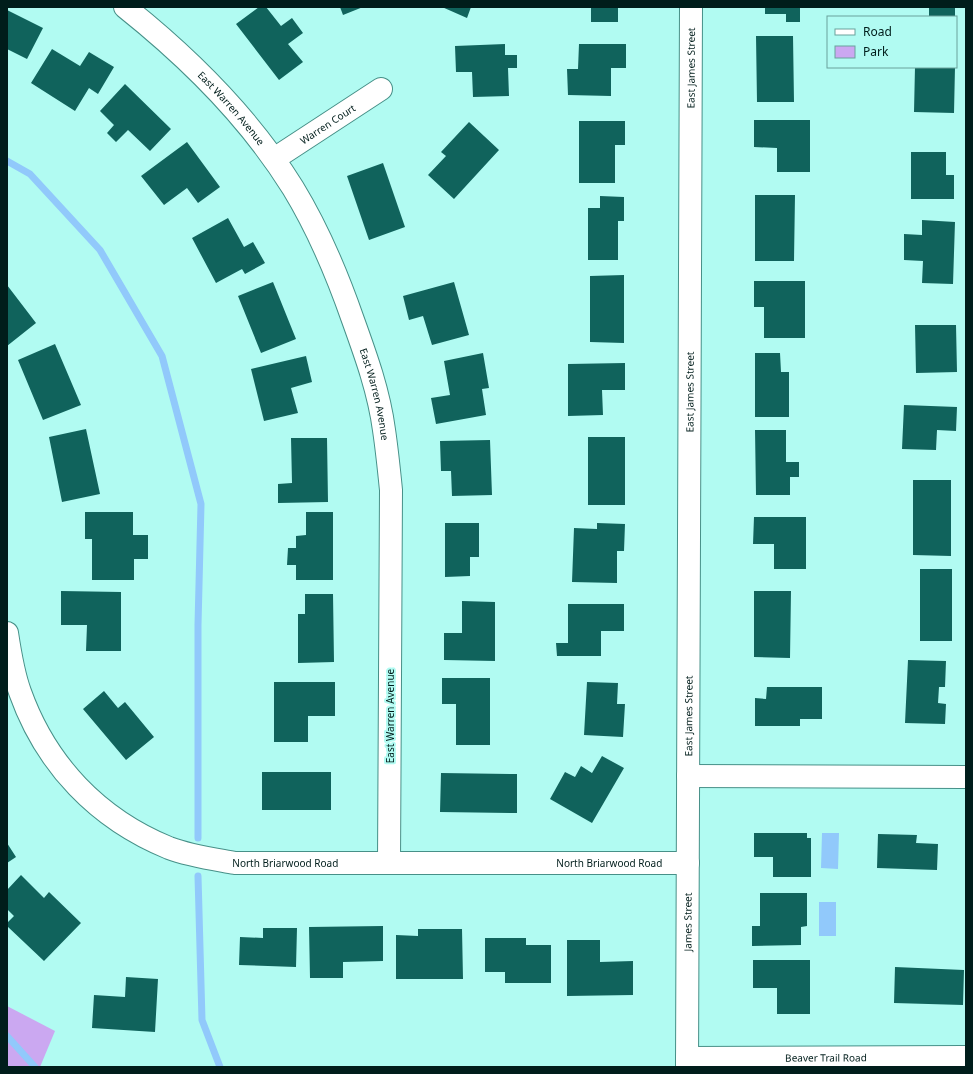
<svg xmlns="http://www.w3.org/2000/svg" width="973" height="1074" viewBox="0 0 973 1074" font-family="'Noto Sans',sans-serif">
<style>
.green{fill:#cba8f1}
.water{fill:#91c9fb}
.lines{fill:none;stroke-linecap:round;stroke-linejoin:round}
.stream{stroke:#91c9fb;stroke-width:7}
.building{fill:#10635c}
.minor-casing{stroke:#479088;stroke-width:24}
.tertiary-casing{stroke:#479088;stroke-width:24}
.minor{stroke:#fff;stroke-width:22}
.tertiary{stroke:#fff;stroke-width:22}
.labels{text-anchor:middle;stroke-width:4;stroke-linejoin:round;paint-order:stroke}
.street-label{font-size:10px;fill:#001d1b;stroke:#b1fbf2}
</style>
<rect width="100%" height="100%" fill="#b1fbf2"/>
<!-- green -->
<path class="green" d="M7,1006L55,1031L40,1067H7Z"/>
<!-- water -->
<path class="water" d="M822,833H839L838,869L821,868Z
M819,902H836V936H819Z"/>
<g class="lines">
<!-- stream -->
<path class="stream" d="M7,161L30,174L100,250L162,356L201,504L198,625V838
M198,876L202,1020L220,1067
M7,1036L35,1067"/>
</g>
<!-- building -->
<path class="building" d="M259,7H266L281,26L292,18L303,33L288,44L303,62L279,80L236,24Z
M340,7H363L343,15Z
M442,7H471L467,18Z
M591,7H618V22H591Z
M765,7H800V22H786V14H765Z
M929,7H955V17H929Z
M7,10L43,28L27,59L7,49Z
M756,36H793L794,102H757Z
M505,44V55H517V68H508L509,96L473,97L472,72H456L455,46Z
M579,44H626V68H611V96L568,95L567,69H578Z
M52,49L80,66L89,52L114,67L98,94L89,88L75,111L31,83Z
M915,67H955L954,113L914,112Z
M125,84L171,129L150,151L128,130L116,142L107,133L114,125L100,111Z
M754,120H810V172H777V148L754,147Z
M579,121H625V145H615V183H579Z
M469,122L499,150L454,199L428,175L446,156L441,152Z
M187,142L220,187L198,203L187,188L164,205L141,176Z
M911,152H946V175H954V199H911Z
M383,163L405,227L369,240L347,176Z
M755,195H795L794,261H755Z
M600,196L624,197V221H618V260H588V208H600Z
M228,218L244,247L253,242L265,263L245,274L242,269L216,283L192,238Z
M922,220L955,222L953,284L922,283L923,261L904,260V234L922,235Z
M624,275V343L590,342V276Z
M754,281H805V338H764V307H754Z
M273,282L296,339L261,353L238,296Z
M454,282L469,335L432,345L423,316L409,320L403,296Z
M7,285L36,323L7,346Z
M915,325H956L957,372L916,373Z
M55,344L81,405L43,420L18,360Z
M483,353L489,388L482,389L486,415L436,424L431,398L450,395L444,361Z
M755,353H780L781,372H789V417H755Z
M306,356L312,382L291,388L298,413L264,421L251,369Z
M625,363V390H602L603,415L568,416V364Z
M904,405L957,407L956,431L937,430L936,450L902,449Z
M86,429L100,494L62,502L49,437Z
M755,430H786V462H799V477H790V495H756Z
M588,437H625V505H588Z
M291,438H327L328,502L278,503V484L292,483Z
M490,440L492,495L452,496L451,471H441L440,441Z
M913,480H951V556L913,555Z
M85,512H133V535H148V559H134V580H92V539H85Z
M306,512H333V580H296V565H287L288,548H296V536L306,535Z
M754,517H806V569H774V544H753Z
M445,523H479V557H470V576L445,577Z
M597,523L625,524L624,551H617V583L572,582L574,528L597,529Z
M920,569H952V641H920Z
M61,591L121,592V651H86L87,625H61Z
M754,591H791L790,658L754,657Z
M305,594H333L334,662L298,663V614H305Z
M462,601L495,602V661L444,660V633H462Z
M568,604H624V631H601V656H557L556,643H568Z
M908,660L946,661L945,687H939L938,703L946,704L945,724L905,723Z
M442,678H490V745H456V704H442Z
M274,682H335V716H308V742H274Z
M587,682L618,683L617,704H625L623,737L584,735Z
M767,687H822V719H800V726H755V698L766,699Z
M104,691L118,708L125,702L154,737L126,760L83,709Z
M602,756L624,768L592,823L550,799L565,772L575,777L581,766L592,773Z
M262,772H331V810H262Z
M441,773L517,774V813L440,812Z
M754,833H807V838H811V877H773V857H754Z
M878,834L917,835L916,843L938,844L937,870L877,868Z
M7,843L16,857L7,863Z
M21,875L44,898L49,892L81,923L44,961L7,926V923L14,916L7,909V890Z
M760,893H807V926L801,927V945L752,946V926H760Z
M383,926V961L343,962V978H310L309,927Z
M263,928H297L296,967L239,965L240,937L263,938Z
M418,929H462L463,979H396V935L418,936Z
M485,938H526V945H551V983H505V972H485Z
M567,940H600V962L633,961V995L567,996Z
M753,960H810V1014H777V988H753Z
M895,967L964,970L963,1005L894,1003Z
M126,977L158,979L155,1032L92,1028L94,995L125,997Z"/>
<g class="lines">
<defs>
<g id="minor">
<path id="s1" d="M125,7C189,58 249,117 293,188C318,229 337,274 353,320C366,356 379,392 384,430C387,450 389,470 391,490L389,863"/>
<path id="s2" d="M274,159L381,89"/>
<path id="s3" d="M7,633C10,653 13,673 20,692C46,765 98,819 169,848C190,856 213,859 235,863H688"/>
<path d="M688,776L966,777"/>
<path id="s4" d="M687,1058L966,1057"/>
</g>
<g id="tertiary">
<path id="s5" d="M687,1067L691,7"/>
</g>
</defs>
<!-- minor casing -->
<use href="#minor" class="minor-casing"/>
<!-- tertiary casing -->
<use href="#tertiary" class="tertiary-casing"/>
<!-- minor -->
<use href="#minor" class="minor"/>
<!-- tertiary -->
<use href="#tertiary" class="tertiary"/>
</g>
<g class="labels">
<!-- street labels -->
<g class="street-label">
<text dy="4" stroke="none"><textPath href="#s5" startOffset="999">East James Street</textPath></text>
<text dy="4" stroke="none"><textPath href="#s1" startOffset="147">East Warren Avenue</textPath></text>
<text dy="4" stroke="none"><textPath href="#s2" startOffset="64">Warren Court</textPath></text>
<text dy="4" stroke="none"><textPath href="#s5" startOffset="675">East James Street</textPath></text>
<text dy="4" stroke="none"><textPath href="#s1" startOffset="471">East Warren Avenue</textPath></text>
<text transform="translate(390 716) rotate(-90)" y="4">East Warren Avenue</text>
<text dy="4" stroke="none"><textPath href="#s5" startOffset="351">East James Street</textPath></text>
<text dy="4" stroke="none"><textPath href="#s3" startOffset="401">North Briarwood Road</textPath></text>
<text dy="4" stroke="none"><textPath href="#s3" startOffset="725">North Briarwood Road</textPath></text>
<text dy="4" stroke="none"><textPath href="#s5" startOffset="145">James Street</textPath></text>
<text dy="4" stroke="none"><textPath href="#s4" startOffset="139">Beaver Trail Road</textPath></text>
</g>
</g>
<!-- border -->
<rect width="973" height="1074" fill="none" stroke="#001d1b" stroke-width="16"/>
<!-- legend -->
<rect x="827" y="16" width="130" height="52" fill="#b1fbf2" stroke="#6aa29c"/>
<rect x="835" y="29" width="20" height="6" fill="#ffffff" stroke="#6aa29c"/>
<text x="863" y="36" font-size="12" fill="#001d1b">Road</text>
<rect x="835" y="46" width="20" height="12" fill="#cba8f1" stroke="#6aa29c"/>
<text x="863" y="56" font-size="12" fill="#001d1b">Park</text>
</svg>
